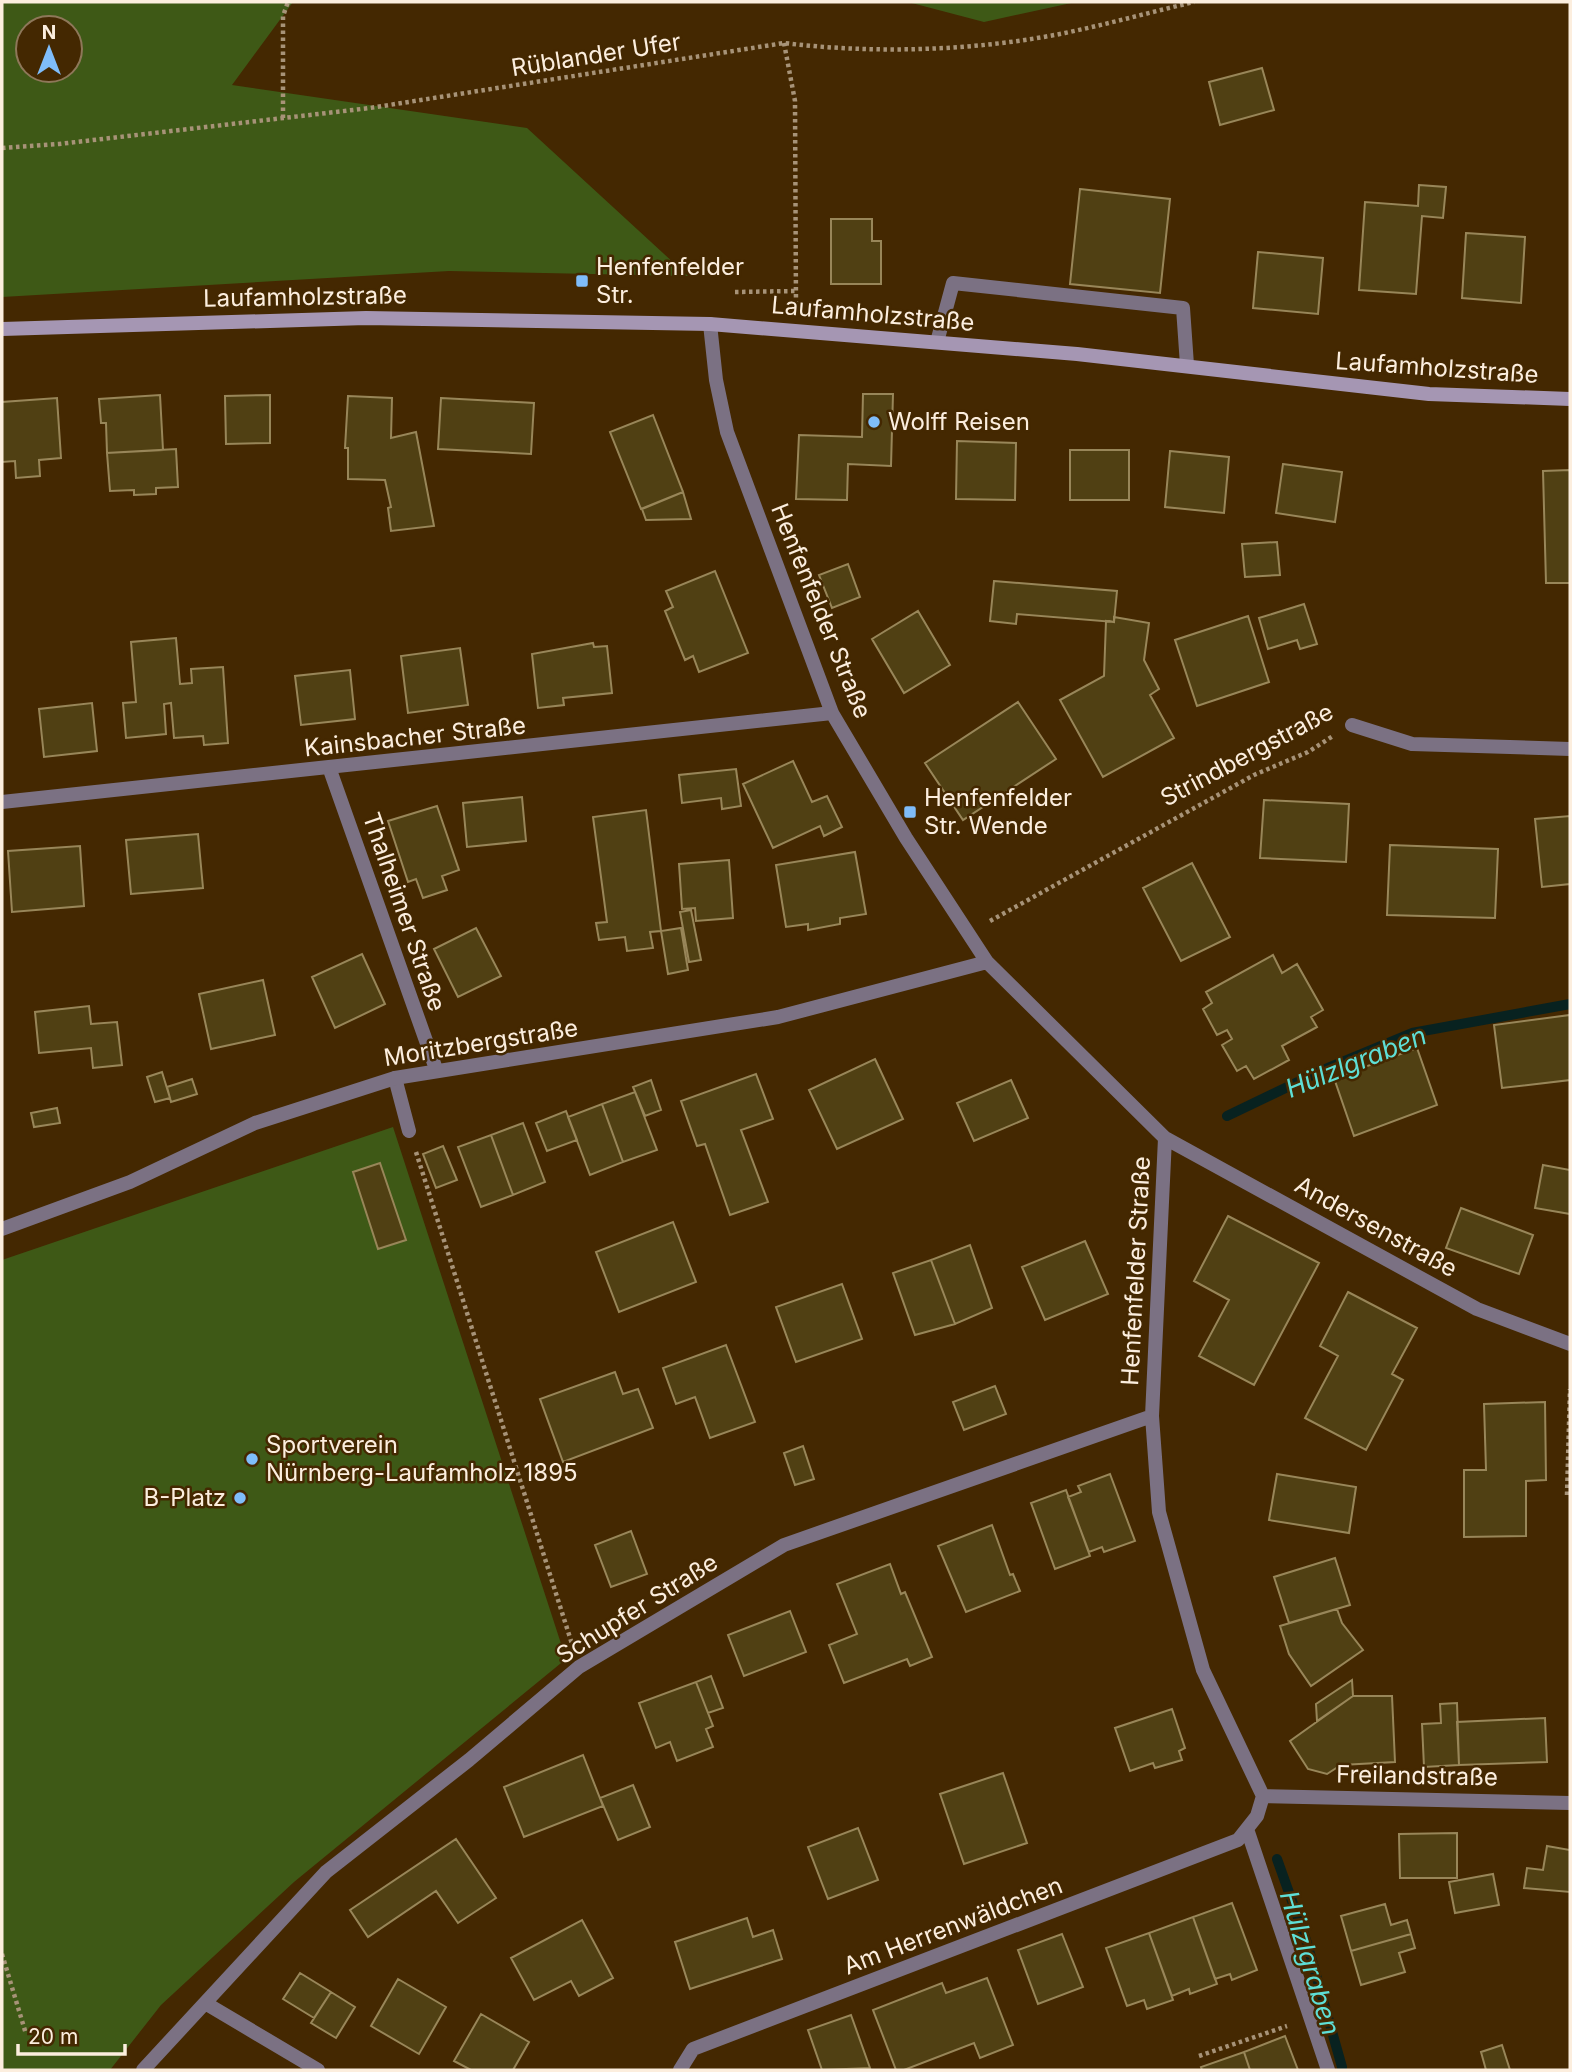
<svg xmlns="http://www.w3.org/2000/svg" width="1572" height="2072" viewBox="0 0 1572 2072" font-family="Inter,sans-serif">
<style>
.green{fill:#3e5916;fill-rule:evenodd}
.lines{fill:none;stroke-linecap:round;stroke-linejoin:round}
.stream{stroke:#082220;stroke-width:10}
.building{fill:#504013;stroke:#988659;stroke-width:2}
.path{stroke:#a79378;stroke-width:4.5;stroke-dasharray:3.5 3.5;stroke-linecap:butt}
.service{stroke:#7b7183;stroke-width:14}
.minor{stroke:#7b7183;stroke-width:14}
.secondary{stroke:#a596b3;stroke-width:14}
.poi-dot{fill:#7fbdfa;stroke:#442801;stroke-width:2.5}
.labels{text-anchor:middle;stroke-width:5;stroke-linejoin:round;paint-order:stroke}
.street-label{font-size:24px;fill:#fceede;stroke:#442801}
.poi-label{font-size:24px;fill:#fceede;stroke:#442801;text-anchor:start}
.water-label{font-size:26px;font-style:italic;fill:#5edfd6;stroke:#442801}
</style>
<rect width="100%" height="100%" fill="#442801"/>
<!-- green -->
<path class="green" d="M2,2H293L232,85L527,128L688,276L449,271L2,297ZM70,28V70H28V28Z
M908,2H1076L984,22Z
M393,1127L566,1659L294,1882L161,2005L110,2070H2V1260Z"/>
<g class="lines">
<!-- stream -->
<path class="stream" d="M1227,1116L1325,1069L1412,1033L1570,1004
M1277,1859L1307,1943L1342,2067"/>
</g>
<!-- building -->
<path class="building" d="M1262,68L1274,110L1220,125L1209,82Z
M1419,185L1446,187L1443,218L1422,216L1416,294L1359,290L1365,202L1418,206Z
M1080,189L1170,199L1160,293L1070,284Z
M831,219H872V241H881V284H831Z
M1466,233L1525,237L1521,303L1462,298Z
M1258,252L1323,258L1318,314L1253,308Z
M863,394H893L891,466L848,464L847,500L796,499L799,435L862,437Z
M160,395L163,450L107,453L106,423H101L99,399Z
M270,395V443L226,444L225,396Z
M348,396L392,398L391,438L416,432L434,526L391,531L388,508L391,507L385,480L348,479V448H345Z
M57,398L61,458L39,460L40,476L16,478L15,461L2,462V402Z
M441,398L534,403L531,454L438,449Z
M653,415L683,492L641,509L610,432Z
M957,441L1016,443L1015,500L956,499Z
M176,449L178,487L156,488V494L134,495V490L110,491L107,453Z
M1070,450H1129V500H1070Z
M1170,451L1229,457L1224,513L1165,507Z
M1283,464L1342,472L1335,522L1276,513Z
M1570,470V583H1546L1543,471Z
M683,492L691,519L646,520L642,509Z
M1277,542L1280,575L1245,577L1242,544Z
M848,564L860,597L832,608L819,575Z
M715,571L748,653L699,672L693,656L685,660L665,611L673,607L666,591Z
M994,581L1117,591L1114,622L1017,614L1016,624L990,621Z
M1304,604L1317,644L1300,649L1297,640L1268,649L1259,618Z
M918,611L950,665L904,693L872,639Z
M1248,616L1269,682L1197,706L1175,640Z
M1114,617L1149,623L1144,660L1159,689L1150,695L1174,738L1103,777L1060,700L1104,676L1106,621L1114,622Z
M176,638L180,684L192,683L191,669L223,667L228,743L204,745L203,736L174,738L171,703L164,704L166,734L126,738L123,703L136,702L131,642Z
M593,643L594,647L607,646L612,693L563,698L564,705L538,708L532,654Z
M460,648L468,705L408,713L401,656Z
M350,670L355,719L301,725L295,676Z
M1018,702L1056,759L963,820L925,763Z
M92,703L97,751L44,757L39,709Z
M793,761L812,802L827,796L842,827L824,836L820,826L773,848L743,784Z
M736,769L741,806L722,809L721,798L682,803L679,775Z
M522,797L526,841L467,847L463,803Z
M1264,800L1349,804L1346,862L1260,858Z
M437,806L459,870L442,876L447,890L423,898L416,879L408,882L388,821Z
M646,810L661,931L650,932L653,948L627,951L625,937L599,940L596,923L607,922L593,817Z
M1570,816V884L1542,887L1535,819Z
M198,834L203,888L131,894L126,840Z
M1390,845L1498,849L1495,918L1387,915Z
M80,846L84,906L12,912L8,851Z
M855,852L866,914L840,918V924L808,930V924L786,927L776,865Z
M729,860L733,918L696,921L695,908L682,909L679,864Z
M1192,863L1230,937L1181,961L1143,888Z
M691,910L701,960L689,962L680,912Z
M476,928L501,976L458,997L434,949Z
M681,928L688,970L668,974L661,931Z
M362,954L385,1004L335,1028L312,977Z
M1273,955L1282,973L1297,964L1323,1010L1311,1017L1317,1027L1282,1046L1289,1060L1254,1079L1246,1066L1237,1071L1222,1045L1232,1039L1227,1030L1217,1035L1203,1009L1212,1003L1206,992Z
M263,980L275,1035L211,1049L199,994Z
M89,1006L91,1024L117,1022L122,1065L93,1068L91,1048L39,1053L35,1012Z
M1570,1015V1080L1502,1088L1494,1025Z
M1417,1048L1437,1105L1354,1136L1334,1078Z
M875,1059L903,1119L837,1149L809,1090Z
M162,1072L170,1098L155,1102L147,1077Z
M756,1074L773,1119L741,1130L768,1202L730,1215L705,1144L697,1146L681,1101Z
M192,1079L197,1094L171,1102L167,1087Z
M651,1080L661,1110L645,1116L633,1087Z
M1011,1080L1028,1118L974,1141L957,1103Z
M635,1092L657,1150L623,1162L602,1104Z
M602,1104L623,1162L590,1175L568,1117Z
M57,1108L60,1123L34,1127L31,1113Z
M566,1111L577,1140L547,1151L536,1123Z
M523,1123L545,1182L513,1195L491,1135Z
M491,1135L513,1195L481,1207L458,1147Z
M443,1146L457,1180L436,1188L423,1154Z
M380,1163L406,1240L378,1249L353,1172Z
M1543,1165L1570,1170V1214L1535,1208Z
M1461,1208L1533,1235L1519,1274L1446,1248Z
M1228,1216L1319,1263L1254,1385L1199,1356L1229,1300L1194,1281Z
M673,1222L696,1282L619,1312L596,1252Z
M1085,1241L1108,1294L1045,1320L1022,1267Z
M970,1245L992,1308L955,1324L931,1260Z
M931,1260L955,1324L915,1335L893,1273Z
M842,1284L862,1339L796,1362L776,1307Z
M1348,1292L1417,1328L1392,1374L1403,1380L1366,1450L1305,1418L1338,1356L1320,1346Z
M726,1345L755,1422L710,1438L695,1397L676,1404L663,1368Z
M615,1372L623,1394L638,1389L653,1428L563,1462L540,1399Z
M995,1386L1006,1414L964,1430L953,1402Z
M1545,1402L1546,1480L1526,1481V1536L1464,1537V1470H1486L1484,1404Z
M803,1446L814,1479L795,1485L784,1453Z
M1110,1474L1135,1541L1104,1552L1102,1547L1089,1552L1068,1497L1081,1492L1078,1486Z
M1277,1474L1356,1487L1349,1533L1269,1520Z
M1066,1490L1090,1556L1055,1569L1031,1503Z
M992,1525L1010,1575L1013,1574L1020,1591L966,1612L938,1546Z
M631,1531L647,1574L611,1587L595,1545Z
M1335,1558L1350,1605L1289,1623L1274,1577Z
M890,1564L901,1594L905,1592L932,1657L910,1666L907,1659L844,1683L829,1645L857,1634L837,1584Z
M1337,1609L1342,1623L1363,1650L1311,1686L1289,1654L1280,1626Z
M790,1611L806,1652L744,1676L728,1635Z
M711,1676L723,1708L708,1713L696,1682Z
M1352,1680L1353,1696L1317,1721L1316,1704Z
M696,1682L713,1726L706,1729L713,1747L677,1761L670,1742L656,1748L639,1703Z
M1353,1696H1392L1395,1762L1341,1765L1327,1774L1308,1769L1290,1741Z
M1457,1703L1459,1765L1424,1767L1422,1724L1441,1723L1440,1704Z
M1172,1709L1185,1748L1179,1751L1182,1760L1155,1768L1153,1763L1130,1771L1115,1728Z
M1545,1718L1547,1762L1459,1765L1457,1722Z
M583,1755L603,1806L524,1837L504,1787Z
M1003,1773L1027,1843L964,1864L940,1794Z
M633,1785L650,1827L618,1840L600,1798Z
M858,1828L878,1880L828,1899L808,1847Z
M1457,1833V1878H1400L1399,1834Z
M456,1839L496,1898L458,1923L436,1891L368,1937L350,1910Z
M1547,1846L1570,1850V1892L1524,1888L1527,1868L1543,1870Z
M1493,1874L1499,1905L1455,1913L1449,1882Z
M1232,1903L1257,1970L1232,1980L1230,1974L1215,1979L1193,1917Z
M1385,1904L1391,1925L1407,1920L1411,1934L1351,1951L1341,1916Z
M1193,1917L1217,1984L1190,1994L1189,1989L1172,1996L1149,1933Z
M747,1918L753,1937L773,1930L782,1959L690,1989L675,1942Z
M582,1920L613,1978L579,1996L571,1981L534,2000L511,1958Z
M1149,1933L1173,2000L1147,2009L1144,2000L1127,2006L1106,1948Z
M1062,1934L1083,1987L1038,2004L1018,1950Z
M1411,1934L1415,1948L1399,1953L1405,1972L1361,1985L1351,1951Z
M300,1973L331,1992L314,2018L283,1999Z
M987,1978L1013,2045L980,2058L974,2043L904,2070H896L873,2010L942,1983L946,1993Z
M398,1979L446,2007L419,2054L371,2026Z
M331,1992L355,2007L336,2038L311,2023Z
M481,2014L529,2042L513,2070H471L454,2061Z
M851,2015L870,2068L822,2070L808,2030Z
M1285,2036L1298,2070H1250L1244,2052Z
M1502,2045L1510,2070H1486L1481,2052Z
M1244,2052L1250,2070H1202L1201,2067Z"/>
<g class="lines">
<!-- path -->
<path class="path" d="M784,43L795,101L796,308
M283,118V16L288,2
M2,148L59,144L370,108L784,43C875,54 975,51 1065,33C1108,24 1151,12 1194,2
M735,292L796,291
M990,921L1254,775L1308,752L1333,736
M416,1152L572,1644
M1567,1495L1570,1389
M2,1954L26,2034
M1199,2056L1287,2026"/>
<!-- service -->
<path class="service" d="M937,342L953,283L1183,308L1187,365
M395,1078L409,1131"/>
<!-- minor -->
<path class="minor" d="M710,324L716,380L727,432L832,713L906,838L987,962L1165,1138L1477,1309L1570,1344
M1352,725L1412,744L1570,749
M330,770L436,1069
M2,802L832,713
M2,1229L130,1182L255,1123L395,1078L778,1017L987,962
M1263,1796L1570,1803
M1247,1829L1328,2070
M205,2003L318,2070
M143,2070L326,1872L469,1760L579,1667L784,1545L1152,1416
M680,2070L693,2049L1238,1840L1257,1816L1263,1796L1203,1670L1159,1512L1152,1416L1165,1138"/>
<!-- secondary -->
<path class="secondary" d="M2,329L366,318L710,324L1077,354L1429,394L1570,399"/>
</g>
<!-- markers -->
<g class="poi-dot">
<rect x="575" y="274" width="14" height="14" rx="3.5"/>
<circle cx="874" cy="422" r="7"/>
<rect x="903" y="805" width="14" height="14" rx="3.5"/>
<circle cx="252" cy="1459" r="7"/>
<circle cx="240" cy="1498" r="7"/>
</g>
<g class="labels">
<!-- street labels -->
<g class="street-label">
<text transform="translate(596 55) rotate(-9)" y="8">Rüblander Ufer</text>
<text transform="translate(305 297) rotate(-1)" y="8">Laufamholzstraße</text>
<text transform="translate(873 314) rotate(5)" y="8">Laufamholzstraße</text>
<text transform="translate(1437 368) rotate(4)" y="8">Laufamholzstraße</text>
<text transform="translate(821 611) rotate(68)" y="8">Henfenfelder Straße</text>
<text transform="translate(415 737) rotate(-6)" y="8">Kainsbacher Straße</text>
<text transform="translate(1247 755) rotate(-28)" y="8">Strindbergstraße</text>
<text transform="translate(404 912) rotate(71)" y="8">Thalheimer Straße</text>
<text transform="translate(481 1043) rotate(-9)" y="8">Moritzbergstraße</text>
<text transform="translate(1376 1227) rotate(29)" y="8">Andersenstraße</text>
<text transform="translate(1136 1271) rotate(-87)" y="8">Henfenfelder Straße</text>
<text transform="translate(637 1609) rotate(-32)" y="8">Schupfer Straße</text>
<text transform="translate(1417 1776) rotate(1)" y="8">Freilandstraße</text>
<text transform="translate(953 1926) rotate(-21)" y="8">Am Herrenwäldchen</text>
</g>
<!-- poi labels -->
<g class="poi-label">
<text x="596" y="275">Henfenfelder<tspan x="596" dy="28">Str.</tspan></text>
<text x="888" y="430">Wolff Reisen</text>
<text x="924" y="806">Henfenfelder<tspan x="924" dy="28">Str. Wende</tspan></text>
<text x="266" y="1453">Sportverein<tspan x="266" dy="28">Nürnberg-Laufamholz 1895</tspan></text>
<text x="226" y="1506" text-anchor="end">B-Platz</text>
</g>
<!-- water labels -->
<g class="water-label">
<text transform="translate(1356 1062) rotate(-22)" y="9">Hülzlgraben</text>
<text transform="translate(1310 1963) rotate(73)" y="9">Hülzlgraben</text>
</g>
</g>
<!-- border -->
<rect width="1572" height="2072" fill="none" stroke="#fceede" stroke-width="7"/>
<!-- north arrow -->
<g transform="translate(49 49)"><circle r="33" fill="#442801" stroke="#8e7759" stroke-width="2"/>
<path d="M0-5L12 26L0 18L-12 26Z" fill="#7fbdfa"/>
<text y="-10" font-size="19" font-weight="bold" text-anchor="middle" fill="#fceede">N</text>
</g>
<!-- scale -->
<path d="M18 2044v10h107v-10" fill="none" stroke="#fceede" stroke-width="3.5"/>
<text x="28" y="2044" font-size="21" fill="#fceede" stroke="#442801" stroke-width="5" paint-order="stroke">20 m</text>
</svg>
